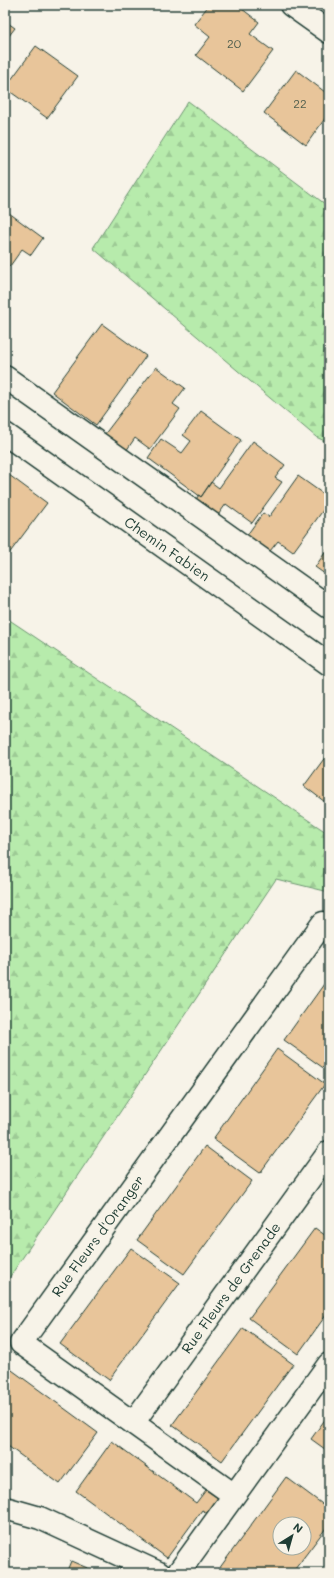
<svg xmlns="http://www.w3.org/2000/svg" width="334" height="1578" viewBox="0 0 334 1578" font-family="Mali,sans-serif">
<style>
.forest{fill:url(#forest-firs);stroke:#6b9470}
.building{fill:#e8c59a;stroke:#1f3d34;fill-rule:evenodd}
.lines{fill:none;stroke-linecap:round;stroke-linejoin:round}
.minor-casing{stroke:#1f3d34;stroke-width:25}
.minor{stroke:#f7f3e8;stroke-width:22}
.labels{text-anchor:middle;stroke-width:3;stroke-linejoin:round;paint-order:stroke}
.number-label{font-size:12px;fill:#515f4e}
.street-label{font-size:14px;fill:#1f3d34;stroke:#f7f3e8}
</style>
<defs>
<pattern id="forest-firs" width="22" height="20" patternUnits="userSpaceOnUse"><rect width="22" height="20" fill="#b7ebac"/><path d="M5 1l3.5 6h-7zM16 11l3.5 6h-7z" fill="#9dca95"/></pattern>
</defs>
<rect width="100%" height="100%" fill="#f7f3e8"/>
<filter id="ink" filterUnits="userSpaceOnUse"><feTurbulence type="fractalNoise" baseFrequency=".025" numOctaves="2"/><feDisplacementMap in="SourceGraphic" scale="8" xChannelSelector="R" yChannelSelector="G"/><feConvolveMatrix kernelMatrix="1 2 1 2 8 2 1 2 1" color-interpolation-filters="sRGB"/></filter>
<g filter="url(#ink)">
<!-- forest -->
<path class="forest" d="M188,101L329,207V443L316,437L93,248Z
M5,617L329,834V892L276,879L5,1284Z"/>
<!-- building -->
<path class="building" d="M209,5H237L259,22L250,34L273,51L243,91L196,55L210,37L194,24Z
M5,21L15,28L5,41Z
M36,46L78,76L47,118L5,88Z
M296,70L329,95V113L306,145L264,113Z
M5,210L43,238L31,255L22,249L10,266L5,263Z
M102,324L146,356L96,425L52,392Z
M156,367L185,388L173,404L180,409L150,449L135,438L126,451L104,435Z
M201,411L241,440L201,497L148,458L161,439L182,453L191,441L183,435Z
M253,441L285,465L275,478L282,482L252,523L226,504L216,518L194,502L199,495L201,497L211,482L219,488Z
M5,472L47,503L5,559Z
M298,476L329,498V502L293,552L278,541L270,551L247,535L263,513L269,517Z
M329,547V577L315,567Z
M329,752V805L304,786Z
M329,977V1072L284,1040Z
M277,1049L325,1084L260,1173L213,1139Z
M205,1146L252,1181L184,1274L137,1240Z
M315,1228L329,1238V1311L298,1354L249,1318Z
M131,1248L180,1283L109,1380L60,1344Z
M243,1328L293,1364L222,1461L172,1425Z
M5,1365L98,1433L60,1484L5,1444Z
M329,1414V1452L311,1439Z
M112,1441L196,1503L206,1490L218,1498L207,1513L202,1510L167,1558L76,1491Z
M286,1477L329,1509V1524L292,1573H216ZM280,1524H304V1548H280Z
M71,1561L99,1573H66Z"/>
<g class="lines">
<defs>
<path id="minor" d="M291,5L329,32
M5,377L329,607
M5,434L329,664
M133,1423L329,1152
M234,1495L21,1343L323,923L329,927
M5,1508L40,1518L159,1573
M178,1573L329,1364"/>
</defs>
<!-- minor casing -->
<use href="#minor" class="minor-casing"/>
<!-- minor -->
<use href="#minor" class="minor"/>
</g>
</g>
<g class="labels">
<!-- number labels -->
<g class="number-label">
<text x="234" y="48">20</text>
<text x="300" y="108">22</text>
</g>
<!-- street labels -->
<g class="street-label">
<text transform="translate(167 549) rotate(35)" y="5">Chemin Fabien</text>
<text transform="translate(98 1236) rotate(-54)" y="5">Rue Fleurs d'Oranger</text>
<text transform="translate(231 1288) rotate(-54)" y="5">Rue Fleurs de Grenade</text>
</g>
</g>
<!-- margin -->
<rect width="334" height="1578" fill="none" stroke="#f7f3e8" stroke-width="20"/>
<rect x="10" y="10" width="314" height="1558" fill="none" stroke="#1f3d34" stroke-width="1.5" filter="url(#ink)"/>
<!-- north arrow -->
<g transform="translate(292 1536) rotate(37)"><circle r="19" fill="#f7f3e8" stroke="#a1aaa0"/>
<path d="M0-3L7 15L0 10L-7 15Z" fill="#1f3d34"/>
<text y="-6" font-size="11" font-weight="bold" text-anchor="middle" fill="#1f3d34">N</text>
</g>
</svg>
